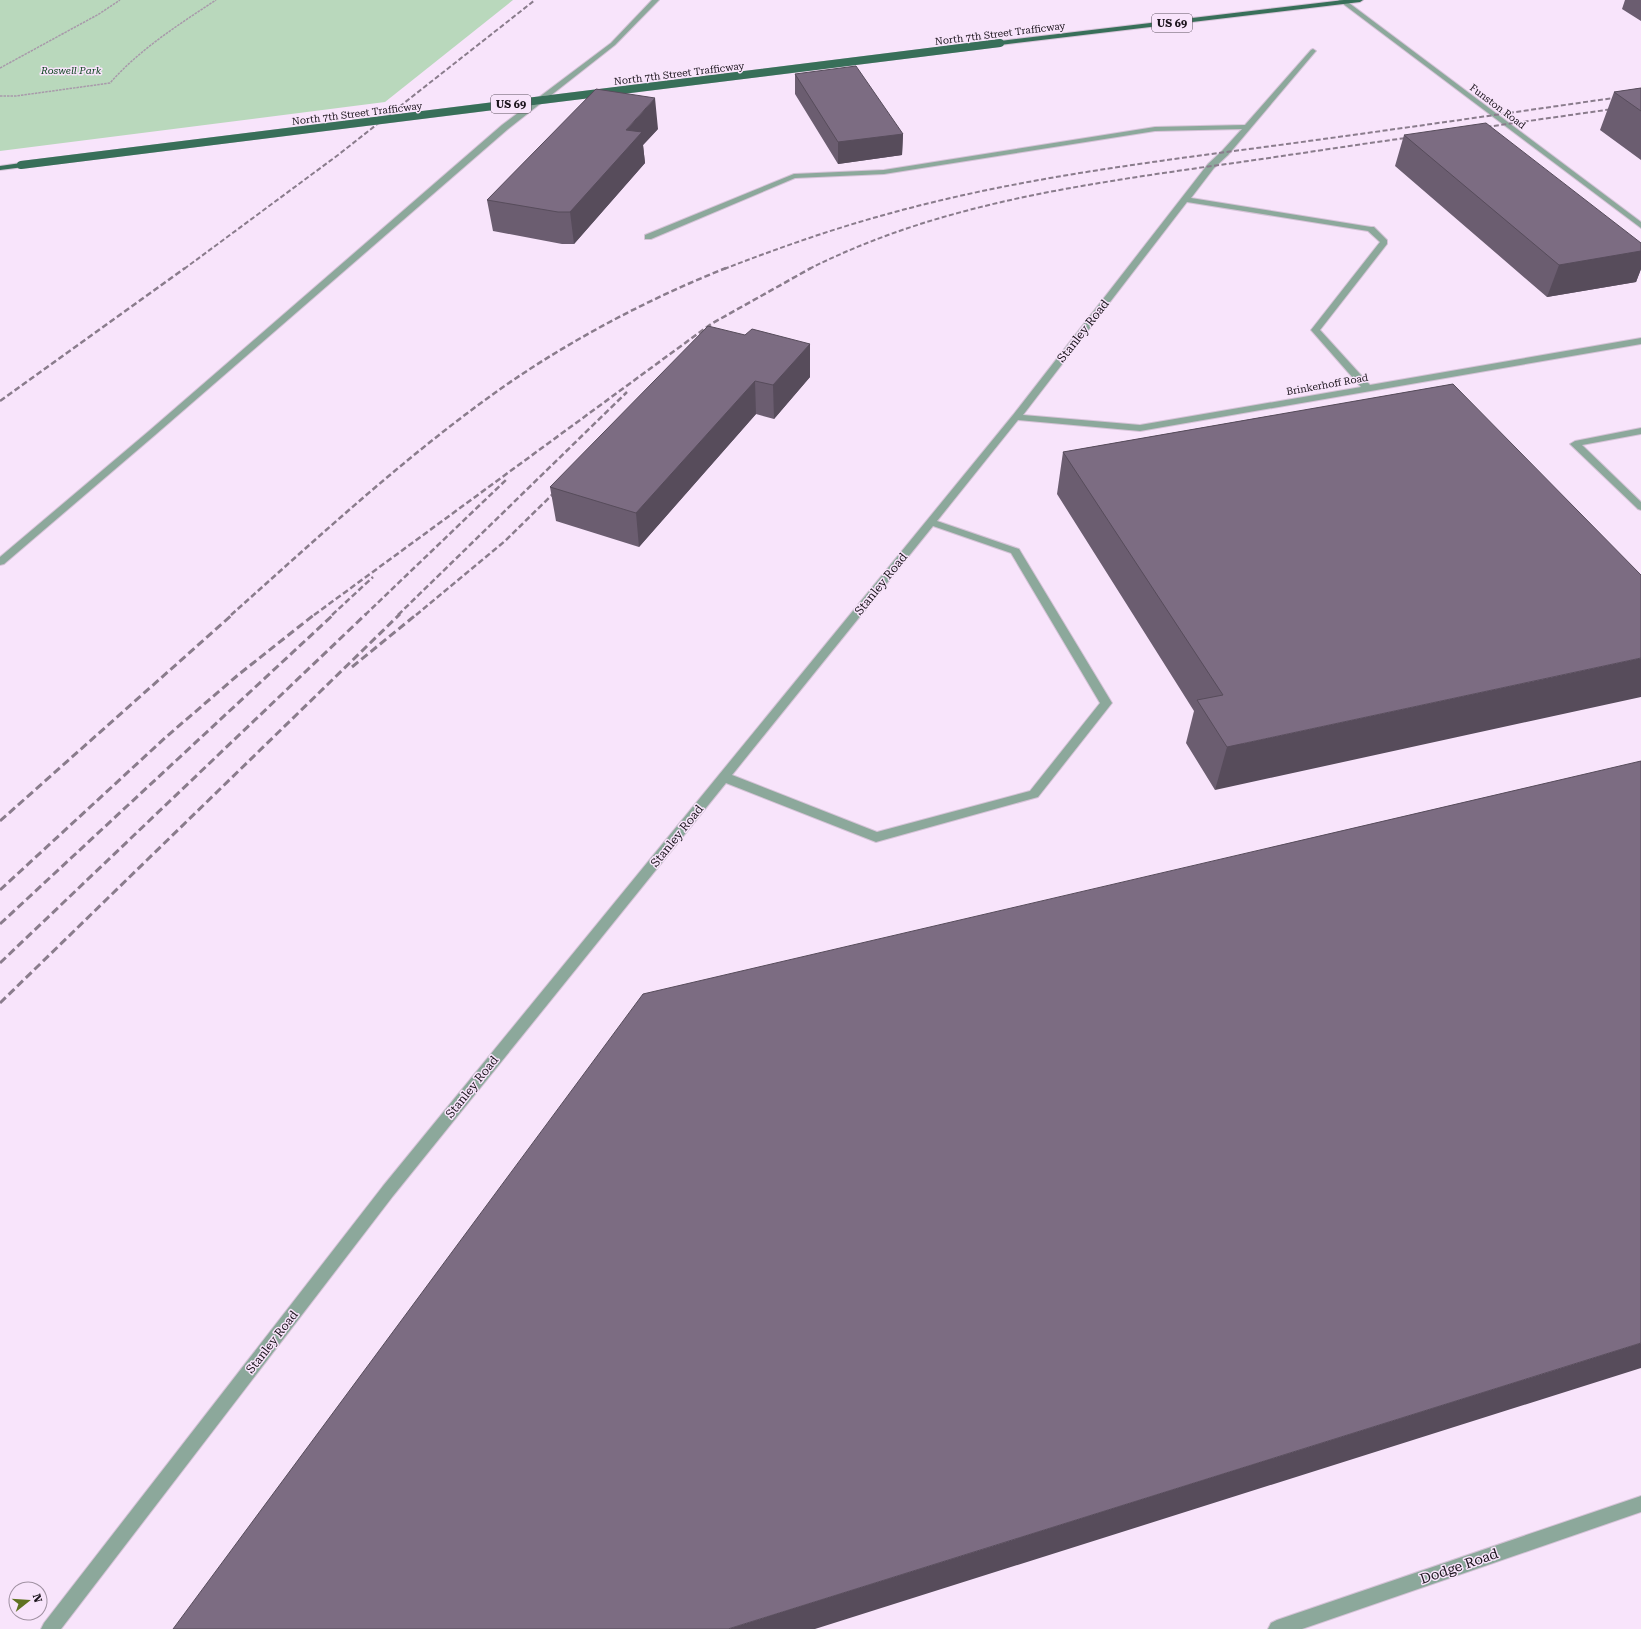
<svg xmlns="http://www.w3.org/2000/svg" width="1641" height="1629" viewBox="0 0 1641 1629" font-family="'Roboto Serif',serif">
<style>
.green{fill:#b9d8bc}
.lines{fill:none;stroke-linecap:round;stroke-linejoin:round}
.minor-casing{stroke:#d5c3d7;stroke-width:2}
.major-casing{stroke:#d5c3d7;stroke-width:2}
.path{stroke:#a899aa;stroke-width:1.5;stroke-dasharray:2.5 1;stroke-linecap:butt}
.minor{fill:#8ca89b;fill-rule:evenodd}
.major{fill:#386f59;fill-rule:evenodd}
.rail-far2{stroke:#8a7c8c;stroke-width:2;stroke-dasharray:5 2.5;stroke-linecap:butt}
.rail-far1{stroke:#8a7c8c;stroke-width:2.5;stroke-dasharray:6 3;stroke-linecap:butt}
.rail{stroke:#8a7c8c;stroke-width:3;stroke-dasharray:8 4;stroke-linecap:butt}
.major-bridge-casing{stroke:#d5c3d7;stroke-width:8;stroke-linecap:butt}
.major-bridge{stroke:#386f59;stroke-width:8}
.wall{fill:#6b5d70}
.shaded-wall{fill:#574c5b}
.building{fill:#7c6c82;stroke:#574c5b}
.labels{text-anchor:middle;stroke-width:3;stroke-linejoin:round;paint-order:stroke}
.far-street-label{font-size:10px;fill:#1b141c;stroke:#f8e4fb}
.far-park-label{font-size:10px;font-style:italic;fill:#053e16;stroke:#f8e4fb}
.shield{fill:#f8e4fb;stroke:#5d525f;stroke-width:1}
.shield-label{font-size:11px;font-weight:bold;fill:#1b141c}
.street-label{font-size:12px;fill:#1b141c;stroke:#f8e4fb}
.near-street-label{font-size:14px;fill:#1b141c;stroke:#f8e4fb}
</style>
<rect width="100%" height="100%" fill="#f8e4fb"/>
<!-- green -->
<path class="green" d="M0,0H513L385,102L0,151Z"/>
<g class="lines">
<defs>
<path id="minor" d="M652,0H659L615,45L508,129L155,435L4,564L0,565V557L149,431L502,125L611,43Z
M1338,0H1345L1641,222V228Z
M1313,49L1316,51L1315,52L1228,155L1214,168L1191,198L1371,227H1374L1387,240V244L1320,330L1370,385L1641,338V344L1140,431L1018,420L937,521L1019,549L1112,703L1038,797L876,842L726,783L393,1196L61,1629H41L44,1623L383,1186L1013,415L1208,164L1222,151L1242,129L1155,131L884,174L795,178L651,239H645V235L794,174L884,170L1155,127L1245,125L1311,50ZM1187,202L1368,231L1380,242L1311,330L1361,387L1140,425L1023,415ZM933,526L1011,553L1100,703L1030,791L877,832L732,775Z
M1641,428V434L1582,445L1641,502V510L1638,509L1570,444L1575,441Z
M1641,1496V1512L1302,1629H1268L1271,1623L1277,1620Z"/>
<path id="major" d="M1344,0H1363L1360,2L1000,45L997,43L1000,41Z
M21,163H24V167L0,170V166Z"/>
</defs>
<!-- minor casing -->
<use href="#minor" class="minor-casing"/>
<!-- major casing -->
<use href="#major" class="major-casing"/>
<!-- path -->
<path class="path" d="M0,68L99,14L120,0
M0,96H16L110,83C140,49 178,25 216,0"/>
<!-- minor -->
<use href="#minor" class="minor"/>
<!-- major -->
<use href="#major" class="major"/>
<!-- rail-far2 -->
<path class="rail-far2" d="M1479,128L1641,105
M184,269L338,155L535,0
M724,269C776,249 829,230 884,215C1015,178 1152,162 1287,144C1405,128 1523,111 1641,94
M809,269C936,205 1073,186 1212,166C1279,157 1346,146 1413,137"/>
<!-- rail-far1 -->
<path class="rail-far1" d="M0,401L185,268
M231,615C314,541 396,465 485,400C557,347 643,301 726,268
M314,615L711,324L811,268
M332,615L373,577
M365,615L508,478
M398,615L627,392
M416,615L505,541L559,488"/>
<!-- rail -->
<path class="rail" d="M352,667L417,614
M0,821L233,614
M0,890L166,737L238,675L315,614
M0,924L334,614
M0,963L366,614
M0,1003L400,614"/>
<defs>
<path id="major-bridge" d="M21,165L1000,43"/>
</defs>
<!-- major-bridge casing -->
<use href="#major-bridge" class="major-bridge-casing"/>
<!-- major-bridge -->
<use href="#major-bridge" class="major-bridge"/>
</g>
<!-- wall -->
<path class="wall" d="M1625,0H1641V21L1622,9Z
M795,74L903,134L902,155L838,164L795,94Z
M1641,88V160L1600,130L1614,92Z
M658,129L643,145L645,163L574,244H562L493,231L487,200Z
M1404,135L1641,243V269L1636,282L1547,297L1395,166Z
M745,335L810,344V377L774,419L756,414L639,547L556,521L550,487Z
M1453,384L1215,790L1186,743L1194,711L1057,494L1063,452Z"/>
<!-- shaded-wall -->
<path class="shaded-wall" d="M655,98L658,129L643,145L645,163L574,244L570,212L626,130Z
M903,134L902,155L838,164V142Z
M1641,251V269L1636,282L1547,297L1559,265Z
M810,344V377L774,419L773,385Z
M755,381L756,414L639,547L636,513Z
M1641,658V697L1215,790L1227,747Z
M1641,1343V1368L815,1629H728Z"/>
<!-- building -->
<path class="building" d="M856,66L903,134L838,142L795,74Z
M1641,88V111L1614,92Z
M596,89L655,98L626,130L642,132L570,212H558L487,200Z
M1486,123L1641,243V251L1559,265L1404,135Z
M708,326L745,335L752,329L810,344L773,385L755,381L636,513L550,487Z
M1453,384L1641,575V658L1227,747L1197,700L1223,695L1063,452Z
M1641,761V1343L728,1629H173L643,994Z"/>
<g class="labels">
<!-- far-street labels -->
<g class="far-street-label">
<text transform="translate(1000 33) rotate(-7)" y="4">North 7th Street Trafficway</text>
<text transform="translate(679 73) rotate(-7)" y="4">North 7th Street Trafficway</text>
<text transform="translate(1498 106) rotate(37)" y="4">Funston Road</text>
<text transform="translate(357 113) rotate(-7)" y="4">North 7th Street Trafficway</text>
<text transform="translate(1327 384) rotate(-10)" y="4">Brinkerhoff Road</text>
</g>
<!-- far-park labels -->
<g class="far-park-label">
<text x="71" y="74">Roswell Park</text>
</g>
<!-- shield labels -->
<g class="shield">
<rect x="1152" y="14" width="40" height="18" rx="3"/>
<rect x="491" y="95" width="40" height="18" rx="3"/>
</g>
<g class="shield-label">
<text x="1172" y="27">US 69</text>
<text x="511" y="108">US 69</text>
</g>
<!-- street labels -->
<g class="street-label">
<text transform="translate(1083 331) rotate(-52)" y="4">Stanley Road</text>
<text transform="translate(881 584) rotate(-51)" y="4">Stanley Road</text>
<text transform="translate(677 836) rotate(-51)" y="4">Stanley Road</text>
<text transform="translate(472 1087) rotate(-51)" y="4">Stanley Road</text>
<text transform="translate(272 1342) rotate(-52)" y="4">Stanley Road</text>
</g>
<!-- near-street labels -->
<g class="near-street-label">
<text transform="translate(1459 1566) rotate(-19)" y="5">Dodge Road</text>
</g>
</g>
<!-- north arrow -->
<g transform="translate(28 1601) rotate(73)"><circle r="19" fill="#f8e4fb" stroke="#a091a2"/>
<path d="M0-3L7 15L0 10L-7 15Z" fill="#5f7221"/>
<text y="-6" font-size="11" font-weight="bold" text-anchor="middle" fill="#1b141c">N</text>
</g>
</svg>
